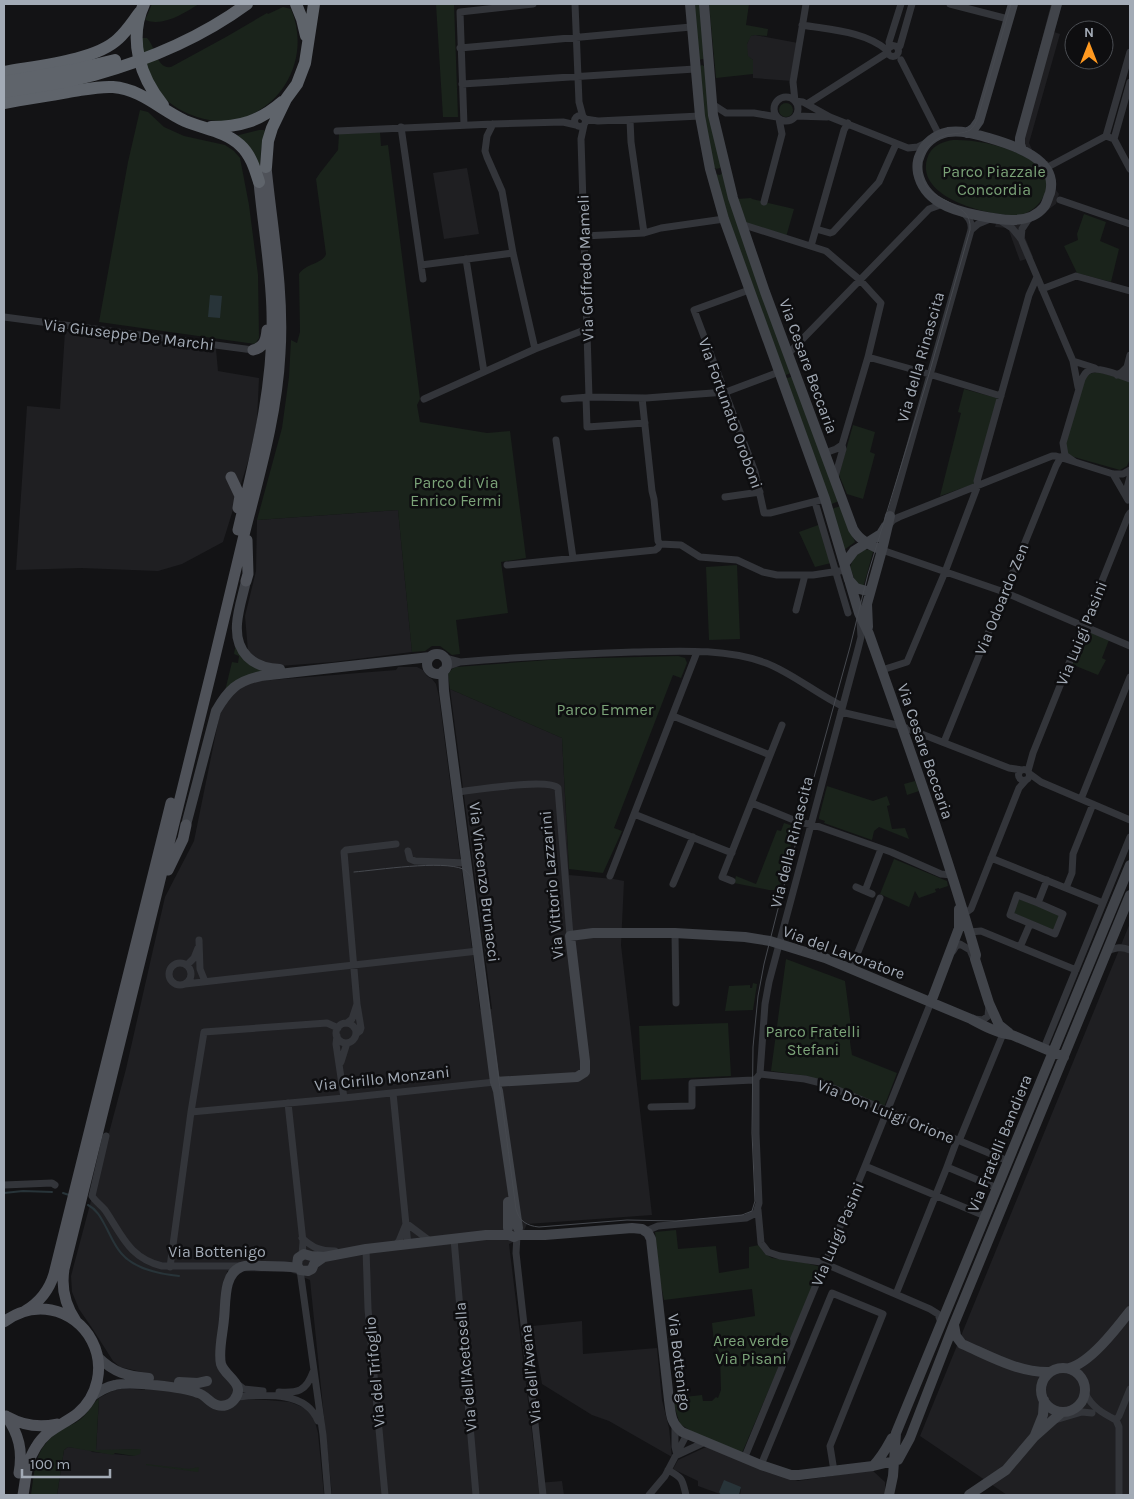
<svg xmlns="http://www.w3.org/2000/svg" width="1134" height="1499" viewBox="0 0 1134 1499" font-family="Karla,sans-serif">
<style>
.built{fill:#1f1f22}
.green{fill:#1a231b}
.water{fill:#283439}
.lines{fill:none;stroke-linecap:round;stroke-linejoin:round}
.stream{stroke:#283439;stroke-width:2}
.street{stroke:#33353a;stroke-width:7}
.secondary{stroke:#41444a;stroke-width:10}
.primary{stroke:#4f5259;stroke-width:11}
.highway{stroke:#5f646b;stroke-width:12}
.tram{stroke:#46494f;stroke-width:1}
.highway-bridge{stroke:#5f646b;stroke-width:12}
.labels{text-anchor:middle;stroke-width:5;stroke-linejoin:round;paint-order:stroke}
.park-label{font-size:16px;fill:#7ba378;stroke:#0e0e10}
.street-label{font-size:16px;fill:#a3abb6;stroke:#0e0e10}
</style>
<rect width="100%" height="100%" fill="#131315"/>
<!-- built -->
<path class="built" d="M1051,4H1062L1054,32L1060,34L1029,143L1034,154L1043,161H1048L1052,167L1056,190L1059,194L1056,204L1028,224L1024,228V235L1033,257L1020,261L1008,228L995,227L998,216L1025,215L1036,209L1043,201L1044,170L1015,143Z
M755,35L798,43L792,81L753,78V60L748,57L746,52L747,44L750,36Z
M467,168L479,234L444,239L433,173Z
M65,331L216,349L218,371L259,378L257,421L250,455L223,542L182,564L158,571L81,568L16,570L27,406L60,409Z
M398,510L412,652L333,662L279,666L261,663L248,651L245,616L256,571L257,520Z
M398,667H417L423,670L427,676L432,679L436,684L439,697L480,1010L492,1009L450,689L562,738L569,875L614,879L624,881L621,945L652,1215L527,1224L520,1239L509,1244L538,1483L562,1481L564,1495H332L310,1280L290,1272L227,1271L219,1351L239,1389L240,1400H267L290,1402L305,1408L314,1418L318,1433L324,1495H57L64,1450L68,1447L90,1450L92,1452L134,1456L140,1449L96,1451L99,1398L110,1392L123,1388L145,1390L146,1373L120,1367L113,1361L92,1328L79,1309L72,1292L71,1276L126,1069L165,897L194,841L221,708L234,690L251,681H259L396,670Z
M1130,923V1495H1007L920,1436Z
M582,1321L583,1354L657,1348L662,1400L669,1428L672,1457L609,1421L592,1415L542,1384L532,1326Z
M706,1447L798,1481L872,1470L885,1482V1493L884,1495H740L741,1489L726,1481L720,1494L698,1486V1481L673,1469L678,1460Z"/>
<!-- green -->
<path class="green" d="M152,4H199C184,13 164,27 145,20Z
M436,4H454L458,117H443Z
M692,4H701L706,60L702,59L698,61Z
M709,4H749L746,25L768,29L767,36L755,35L751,36L747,44L748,56L753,60V74L716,78Z
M283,7L291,9C317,70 263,138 197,117C185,113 171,106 162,95C159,91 157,86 154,82C152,78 148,73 146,69C143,60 143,48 142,38H147C156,47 156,69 171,67L226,37L267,13L268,14Z
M702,65L704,66L722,165L720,168L716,169L712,165L705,126L700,66Z
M779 110a7 7 0 1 1 14 0a7 7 0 1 1-14 0Z
M140,110L148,112L164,127L184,136L225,145L234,151L240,158L249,205L258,275L259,338L255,344L99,322L128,162Z
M259,130H264L265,131L261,150L260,169L235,136Z
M380,132L381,146L388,145L420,399L417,405L420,422L487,433L510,431L526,558L501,562L508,613L456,620L460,654L452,655L440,646H432L425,651L412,652L398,510L257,520L282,428L289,377L291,340L297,343L300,332L299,274C306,263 323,264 326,254L316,179L320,173L338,150L339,134Z
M953,140C979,139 1023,149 1041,169C1054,184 1042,207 1026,213C1018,217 1008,215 1000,214C974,211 917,194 927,159C931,146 941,142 953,140Z
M723,172L794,372L783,376L745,272L715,174L720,175Z
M751,198L752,199L794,209L786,237L747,224L737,199Z
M1084,214L1106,222L1100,241L1119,249L1111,282L1077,273L1064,246L1078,240L1077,234Z
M1098,372L1130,381V459L1127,466L1120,470L1074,457L1069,455L1065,450L1066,443L1083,380C1088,374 1091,373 1098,372Z
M794,376L839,501L829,505L784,379Z
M964,389L997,398L974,484L940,496L961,413L958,412Z
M853,425L875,432L870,452L875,454L863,499L847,494L839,475Z
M841,506L855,542L844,550L831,509Z
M821,524L831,563L815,567L799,532Z
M865,549L873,551V552L863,588L857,586L850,567L854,557Z
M737,565L740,639L709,640L706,567Z
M1085,630L1109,640L1102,658L1106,660L1098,675L1071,664Z
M236,643L267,671L225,691L232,662L238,663L239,656L234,654Z
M678,656L685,658L687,663L681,678L673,675L614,828L622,831L603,873L569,869L562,738L450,689L448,674L452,669L456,667L561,659Z
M915,781L919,791L907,795L904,784Z
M827,786L873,801L887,796L890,805L887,806L892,829L905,828L909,839L879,827L874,831L872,840L824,823L825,821L819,819V817Z
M784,823L796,827L779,890H769L734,883L736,876L756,884L777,830L781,831Z
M894,859L947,881L948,886L939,889V888L935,889L936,892L919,898L915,891L909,907L880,894Z
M1019,899L1060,915L1054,930L1013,913Z
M786,959L845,981L851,1027L850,1042L852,1055L897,1073L884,1107L808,1076L771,1071Z
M753,983L757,984L753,1010L725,1011L729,986L750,985V988H752Z
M728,1023L731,1076L641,1080L639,1026Z
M676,1230L678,1249L716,1246L719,1273L749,1268V1247L759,1245L765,1254L772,1258L806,1263L821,1267L742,1453L699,1436L680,1424L674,1405L675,1398L702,1395L703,1401H712L716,1397L718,1398L721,1390L720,1353L714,1342L712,1323L755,1316L752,1289L664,1300L660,1280L655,1232Z
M99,1398L96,1450L141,1449L140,1454L134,1456L115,1453L113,1455L68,1447L64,1450L57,1495H31C35,1470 34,1449 57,1433C65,1427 73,1425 81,1419C88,1413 92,1404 99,1398Z
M146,1464L189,1469L199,1467L198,1472L146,1465Z"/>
<!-- water -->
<path class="water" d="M210,295L222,296L220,318L208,317Z
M724,1480L741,1487L739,1495H721L719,1492Z"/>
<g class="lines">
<!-- stream -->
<path class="stream" d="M4,1193L23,1191L52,1192
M63,1193L69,1195
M88,1205C98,1210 102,1220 107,1229C111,1237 115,1246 121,1253C134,1269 159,1274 179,1276"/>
<!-- street -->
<path class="street" d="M575,4L579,102L583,117
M806,4L793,82L795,101L803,102L830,117L908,148L918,147L926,143
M950,4L1008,19
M802,25C831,30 864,31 887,50
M887.5 51a5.5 5.5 0 1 1 11 0a5.5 5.5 0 1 1-11 0Z
M890,47L889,42L901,4
M460,48L691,27
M898,48L900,46L912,4
M1130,52L1106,136L1114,139L1130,82
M901,60L939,135
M462,84L695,69
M774 109a12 12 0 1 1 24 0a12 12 0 1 1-24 0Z
M712,104L726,113H754L777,117
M807,104L887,53
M574.5 121a5.5 5.5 0 1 1 11 0a5.5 5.5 0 1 1-11 0Z
M796,116L827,117
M585,119L598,121L700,116
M630,120L631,142L644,233
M493,124L487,136L485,151L487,157L502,191L513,253L535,349
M464,125L460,12L533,4
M584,125L581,139L589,397
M401,127L423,279
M337,131L493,124L563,122L576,125
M1114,139L1130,169
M1046,168L1106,136
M1060,200L1130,224
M764,202L782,134L779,119
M1001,221L1012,228L1021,239L1073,361
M741,224L826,251L860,280L881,303L868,357L842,445
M816,229L830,233L833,232L879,182L896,144
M971,230L978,224L990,219
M584,236L644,233L661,228L724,219
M1021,239L1022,229L1030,217
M811,246L844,130L848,123
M466,259L484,372
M421,265L513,253
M1042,289L1076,276L1130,291
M749,290L694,310L755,472L764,513H770L825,499
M4,317L253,350
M789,353L929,209L943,204
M868,357L929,374L1001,396
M1127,367L1130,355
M1117,375L1122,372L1127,367L1130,377
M1130,379C1122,376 1097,366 1090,370C1086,371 1084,375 1082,379L1063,443L1065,455L1075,462L1113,474H1123L1130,470
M1078,387L1073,361L1095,368
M586,397L587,427L645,423
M642,398L652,491L654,499L658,541L660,544L681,545L700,557L737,560L763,572L777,575H813L846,570
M424,399L535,349L587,329
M564,399L589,397L646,398L726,392L779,372
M556,440L573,558
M825,453L836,449L842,445L843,449L835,477
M1113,474L1128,500L1127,488L1130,477
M725,497L760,492
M815,502L848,613
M890,516L971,230C972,223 969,217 963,213
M889,525L893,520L899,517L1052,456H1056L1075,462
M882,550L1004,592L1130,646
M507,565L655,550L658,548L660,544
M796,610L805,575
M445,658L460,662C518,657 576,654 634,652C677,651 726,648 766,663C792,673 817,694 842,706
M446,667L460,662
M882,670L907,662L945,572L978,485L977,481L1029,295L1037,277
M841,712L901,726L1009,768L1022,770
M673,716L770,755
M944,742L1056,466L1061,457
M1018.5 775a5.5 5.5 0 1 1 11 0a5.5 5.5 0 1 1-11 0Z
M1028,771L1033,753L1128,516L1130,513
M1030,774L1041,782L1130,820
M458,792C475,790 548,778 558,788L570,936
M1081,799L1130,677
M752,803L796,821L820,827L891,852L941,874L952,875
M634,814L732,853
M408,851L410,859L415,861L467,863
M991,858L1103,903
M610,876L697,652
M732,881L722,877L782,725
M673,884L693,837
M856,887L865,891
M1066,888L1072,873L1073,854L1093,804
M872,894L865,891L881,849
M1038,903L1063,914L1055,934L1010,915L1017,895L1038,903L1047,880
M964,914L971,909L1019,788L1026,780
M970,932L981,931L1076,970
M675,933L676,1003
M199,940L200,969L204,979
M1020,947L1030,924
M953,951L956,946L960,944L970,950L973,957
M1107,951C1116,948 1121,946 1130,950
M169 974a11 11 0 1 1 22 0a11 11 0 1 1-22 0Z
M187,965L194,958L198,948
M851,969L880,898
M185,984L478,951
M357,1004L344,852L346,850L396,844
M974,1019L983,1020L988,1016L989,1005
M347,1023L352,1019L357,1004L361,1028L360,1031L356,1034
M336 1033a10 10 0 1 1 20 0a10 10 0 1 1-20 0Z
M337,1036L336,1044L344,1098
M1046,1043L1130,837
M341,1062L347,1043
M760,1074L805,1079L821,1083L1008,1161
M393,1093L408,1245
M288,1103L303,1242L302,1255
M651,1107L692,1106V1083L753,1080L756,1079L760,1074L765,1004L769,982L858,649L861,637L860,620
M191,1112L344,1098L495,1082
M106,1136L92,1196C95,1201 101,1205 105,1210C122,1235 129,1258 162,1266H240
M957,1140L947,1167L997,1188
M959,1141L1003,1034
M865,1166L985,1216
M4,1185L52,1183L55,1185
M758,1210L761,1243L768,1252L780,1256L821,1262L930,1309L938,1314L941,1323
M406,1223L430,1241
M646,1231L658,1226L746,1218L756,1213L759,1203L756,1134V1079
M517,1235L516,1253L543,1495
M302,1238C313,1248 320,1251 335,1251
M454,1239L476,1495
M395,1246L399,1241L406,1224
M366,1249L368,1309L385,1495
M170,1267L191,1112L204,1032L327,1023L338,1028
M300,1270L323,1435L328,1495
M896,1294L947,1167
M236,1383L244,1389L263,1391
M279,1392C297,1393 306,1392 313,1372
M1085,1393C1092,1407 1102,1413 1116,1420
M236,1397C263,1395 306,1390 318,1421
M1055,1420L1082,1412L1092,1413
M1116,1420L1119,1427V1495
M1116,1420L1119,1416L1130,1389
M675,1426V1447L677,1455
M677,1455L705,1442
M744,1459L865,1166L931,1002
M761,1465L832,1293L883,1314L830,1446L834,1471
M668,1470C683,1478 682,1479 686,1495
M649,1495L665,1476L687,1434"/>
<!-- secondary -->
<path class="secondary" d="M690,4L700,116L710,169L724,219L825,499L849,580L856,588L870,592
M704,4L713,115L733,198L765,292L853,529C860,541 870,545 882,550
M948,132C962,130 975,134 989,138C1013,145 1059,159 1050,193C1048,197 1047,203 1044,207C1028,227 996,219 976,215C951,210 924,201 918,173C917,167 917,161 920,155C925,142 935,135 948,132Z
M967,133L974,128L979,121L1013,4
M1022,150L1020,144V138L1057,4
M845,563L854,551L881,534L886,526
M246,581C243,595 238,609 237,624C235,652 252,668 280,669
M850,583L859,613L869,634C907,741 945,847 976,955L975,959L989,1003L999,1025L1009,1033
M868,627L867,604L882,550L890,516
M427 664a10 10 0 1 1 20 0a10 10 0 1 1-20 0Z
M443,671L444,691L495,1082L498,1091L518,1228
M186,825L216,711C228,690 237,681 261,676L430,657
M931,1002L959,928V909
M495,1082L577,1077L585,1072V1061L570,936L593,933H675L745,937L770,941L825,958L971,1019C984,1026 997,1033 1012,1035L1064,1057
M508,1202V1228
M324,1257L314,1264L312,1269L308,1271L300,1270L297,1265L298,1258L304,1254L311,1256L324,1257L366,1249L486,1235H509L514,1237L518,1235H545L632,1228L642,1229L648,1233L651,1239L669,1400C671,1414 670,1422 682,1432L761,1465L791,1475H799L873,1466L898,1460L910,1438L954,1324L1130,895
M954,1325L956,1336L962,1344C990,1356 1019,1373 1050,1372
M98,1357C114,1373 127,1376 149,1378
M1069,1368C1090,1363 1116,1329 1130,1311
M1041 1390a22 22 0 1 1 44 0a22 22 0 1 1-44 0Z
M179,1382L198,1383L207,1381
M91,1397C99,1391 106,1387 115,1385C130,1381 183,1387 198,1393C206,1395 209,1403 217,1405C223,1407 230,1405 234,1400C247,1384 225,1377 221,1364C218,1351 223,1333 224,1319C226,1303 223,1274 241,1267C247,1264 257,1266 264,1266C275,1266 287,1266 298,1268
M1035,1435L1043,1415L1044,1400
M873,1466C882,1457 886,1449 892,1438
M889,1495L893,1476L896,1433L1130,865
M969,1495L1006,1470L1034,1437L1062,1412"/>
<!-- primary -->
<path class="primary" d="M253,350C264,347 266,341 267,330
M231,477L240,496L238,508
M238,530C255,458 274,387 272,312C271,268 263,226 259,182
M246,581L248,574L247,540
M168,870L183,839L186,825
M25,1311C40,1302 49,1291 54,1274L171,803
M76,1321C65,1305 61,1288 64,1269C114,1069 163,869 212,669C223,623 234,577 245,531C260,472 277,414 280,353C284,290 272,229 266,167
M4,1322C17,1312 34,1307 51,1310C68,1313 84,1325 92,1341C105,1366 98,1397 77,1414C61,1426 47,1429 36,1447C26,1462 26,1479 23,1495
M6,1416C19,1434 23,1451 19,1473
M8,1417C24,1426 39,1428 57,1424"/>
<!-- highway -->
<path class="highway" d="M144,4C128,39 140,77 163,105
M296,4L302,19L306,36
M4,72C35,66 95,61 118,39C127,31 133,21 140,12
M4,103C25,99 46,96 68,92C83,90 98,86 113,87C141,89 161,110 185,121C204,129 225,131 240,145C251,155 255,169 259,182
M211,127C240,127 260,121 282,102
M266,167L268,141L272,128L286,99L297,84L305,63L314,4"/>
<!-- tram -->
<path class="tram" d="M354,872C378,870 442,860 463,869C469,872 472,878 473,885L516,1209C519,1221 527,1226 539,1227L627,1220L676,1221L742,1215L752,1211L755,1201L752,1133L753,1047L758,996L764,964L782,893L850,647L868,574L929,374L970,230C973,196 922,208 921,168C920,152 932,139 947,135C955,133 963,134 970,130C974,127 976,122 978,117L1011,4"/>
<!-- highway-bridge -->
<path class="highway-bridge" d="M4,82L73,70L115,60
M4,92C34,87 65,83 94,75C148,60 202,37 247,4"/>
</g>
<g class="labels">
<!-- park labels -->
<g class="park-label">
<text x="994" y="177">Parco Piazzale<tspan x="994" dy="18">Concordia</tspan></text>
<text x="456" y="488">Parco di Via<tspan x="456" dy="18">Enrico Fermi</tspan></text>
<text x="605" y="715">Parco Emmer</text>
<text x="813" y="1037">Parco Fratelli<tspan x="813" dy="18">Stefani</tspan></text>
<text x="751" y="1346">Area verde<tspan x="751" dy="18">Via Pisani</tspan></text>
</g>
<!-- street labels -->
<g class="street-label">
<text transform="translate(585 268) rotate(-92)" y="6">Via Goffredo Mameli</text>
<text transform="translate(129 334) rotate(7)" y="6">Via Giuseppe De Marchi</text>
<text transform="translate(920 357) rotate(-74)" y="6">Via della Rinascita</text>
<text transform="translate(809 366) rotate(70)" y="6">Via Cesare Beccaria</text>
<text transform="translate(731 413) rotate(70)" y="6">Via Fortunato Oroboni</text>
<text transform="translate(1001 599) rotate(-68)" y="6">Via Odoardo Zen</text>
<text transform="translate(1081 633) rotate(-68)" y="6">Via Luigi Pasini</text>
<text transform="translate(926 751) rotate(71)" y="6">Via Cesare Beccaria</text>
<text transform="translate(791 842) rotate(-76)" y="6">Via della Rinascita</text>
<text transform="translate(485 882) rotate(83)" y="6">Via Vincenzo Brunacci</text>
<text transform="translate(551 885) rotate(-95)" y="6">Via Vittorio Lazzarini</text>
<text transform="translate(844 952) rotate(20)" y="6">Via del Lavoratore</text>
<text transform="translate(382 1078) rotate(-6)" y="6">Via Cirillo Monzani</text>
<text transform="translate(886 1111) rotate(22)" y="6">Via Don Luigi Orione</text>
<text transform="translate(999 1143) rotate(-68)" y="6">Via Fratelli Bandiera</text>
<text transform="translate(837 1234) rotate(-67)" y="6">Via Luigi Pasini</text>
<text x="217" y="1257">Via Bottenigo</text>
<text transform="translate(680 1362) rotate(83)" y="6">Via Bottenigo</text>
<text transform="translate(465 1367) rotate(-95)" y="6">Via dell'Acetosella</text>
<text transform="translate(374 1372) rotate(-95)" y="6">Via del Trifoglio</text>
<text transform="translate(530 1374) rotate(-96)" y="6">Via dell'Avena</text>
</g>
</g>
<!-- border -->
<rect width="1134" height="1499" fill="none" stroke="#a3abb6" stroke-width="10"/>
<!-- north arrow -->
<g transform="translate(1089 45)"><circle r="24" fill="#0e0e10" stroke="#4a4d52"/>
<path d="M0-4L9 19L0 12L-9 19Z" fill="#ff9920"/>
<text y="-8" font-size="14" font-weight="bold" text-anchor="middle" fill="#a3abb6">N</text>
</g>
<!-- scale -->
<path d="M22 1469v8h88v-8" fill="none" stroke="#a3abb6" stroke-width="2.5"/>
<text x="30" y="1469" font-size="15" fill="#a3abb6" stroke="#0e0e10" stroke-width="4" paint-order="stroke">100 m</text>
</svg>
